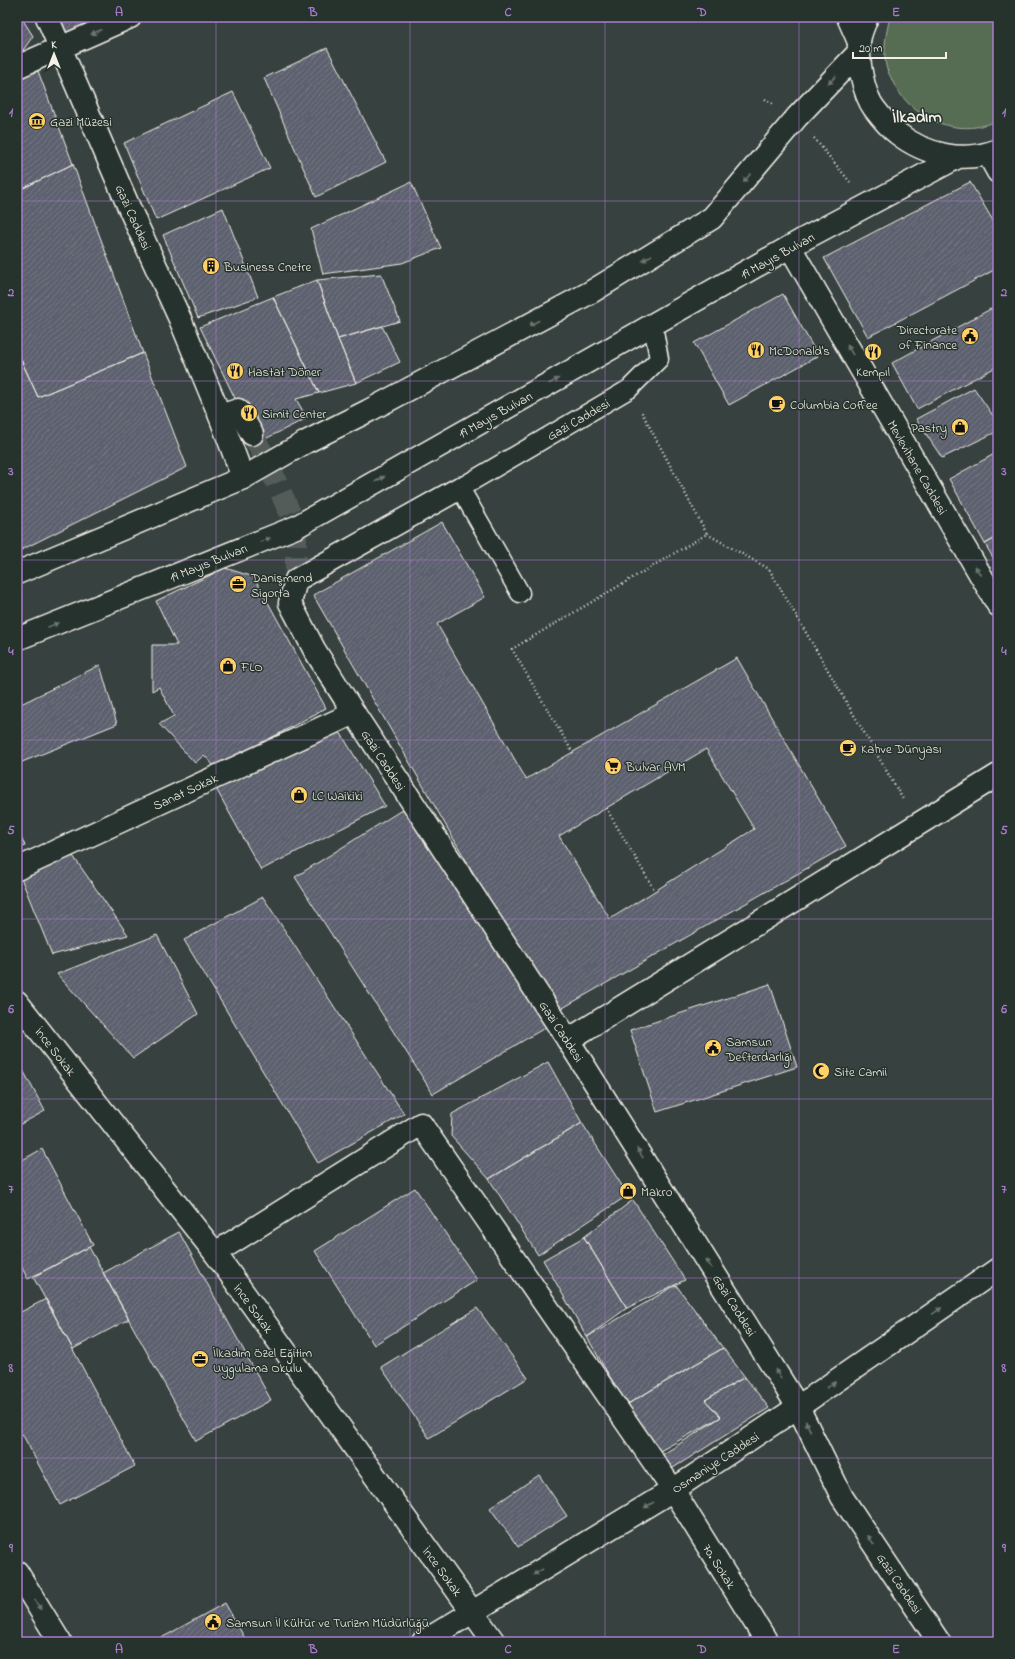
<svg xmlns="http://www.w3.org/2000/svg" width="1015" height="1659" viewBox="0 0 1015 1659" font-family="'Indie Flower',sans-serif">
<style>
.grass{fill:#566d52;stroke:#a5af9d}
.building{fill:url(#building-hatch);stroke:#f4f1e8;fill-rule:evenodd}
.lines{fill:none;stroke-linecap:round;stroke-linejoin:round}
.pedestrian-tunnel{stroke:#525b59;stroke-width:22;stroke-dasharray:22 11;stroke-linecap:butt}
.service-casing{stroke:#f4f1e8;stroke-width:21}
.pedestrian-casing{stroke:#f4f1e8;stroke-width:25}
.minor-casing{stroke:#f4f1e8;stroke-width:25}
.tertiary-casing{stroke:#f4f1e8;stroke-width:25}
.secondary-casing{stroke:#f4f1e8;stroke-width:25}
.primary-casing{stroke:#f4f1e8;stroke-width:25}
.path{stroke:#f4f1e8;stroke-width:2.5;stroke-dasharray:1 3;stroke-linecap:butt}
.service{stroke:#26332d;stroke-width:18}
.pedestrian{stroke:#26332d;stroke-width:22}
.minor{stroke:#26332d;stroke-width:22}
.tertiary{stroke:#26332d;stroke-width:22}
.secondary{stroke:#26332d;stroke-width:22}
.primary{stroke:#26332d;stroke-width:22}
.oneway{fill:#6e766e}
.grid{fill:none;stroke:#ab7bcf;stroke-width:1;stroke-opacity:0.55}
.labels{text-anchor:middle;stroke-width:3;stroke-linejoin:round;paint-order:stroke}
.poi-label{font-size:13px;fill:#f4f1e8;stroke:#26332d;text-anchor:start}
.street-label{font-size:13px;fill:#f4f1e8;stroke:#26332d}
.district-label{font-size:17px;font-weight:bold;fill:#f4f1e8;stroke:#26332d}
.neatline{fill:none;stroke:#ab7bcf;stroke-width:1.5}
.grid-label{font-size:13px;text-anchor:middle;font-weight:bold;fill:#ab7bcf}
</style>
<defs>
<pattern id="building-hatch" width="6" height="6" patternUnits="userSpaceOnUse"><rect width="6" height="6" fill="#5d616e"/><path d="M-1 1l2-2M0 6l6-6M5 7l2-2" fill="none" stroke="#757883"/></pattern>
</defs>
<rect width="100%" height="100%" fill="#364140"/>
<filter id="ink" filterUnits="userSpaceOnUse"><feTurbulence type="fractalNoise" baseFrequency=".025" numOctaves="2"/><feDisplacementMap in="SourceGraphic" scale="8" xChannelSelector="R" yChannelSelector="G"/><feConvolveMatrix kernelMatrix="1 2 1 2 8 2 1 2 1" color-interpolation-filters="sRGB"/></filter>
<g filter="url(#ink)">
<!-- grass -->
<path class="grass" d="M890,17H998V120C959,140 910,119 892,80C890,75 887,71 886,66C883,48 886,34 890,17Z"/>
<!-- building -->
<path class="building" d="M17,17H21L33,36L21,53L17,55Z
M53,17H103L60,35Z
M327,48L386,162L316,197L264,78Z
M38,71L73,164L17,191V78Z
M233,92L270,168L156,220L124,143Z
M73,164L143,353L38,397L17,351V191Z
M411,182L441,248L402,263L323,274L311,229Z
M970,182L998,229V268L868,337L824,258Z
M223,208L258,297L198,318L163,235Z
M381,274L400,321L338,339L317,280Z
M317,280L338,339L356,383L319,393L273,297Z
M783,294L818,356L729,405L694,343Z
M273,297L319,393L296,399L307,418L257,443L200,327Z
M996,306L998,309V366L917,409L892,363Z
M382,326L400,362L356,383L338,339Z
M17,351L38,397L143,353L187,467L17,552Z
M974,388L998,423V431L942,458L916,419Z
M998,452V537L985,544L949,479Z
M442,522L485,597L437,624L526,779L737,658L846,846L554,1013L313,595ZM706,749L754,829L610,919L559,836Z
M998,537V566L985,544Z
M225,568L254,577L326,708L216,768L204,755L195,763L159,724L174,716L159,687L152,691V645H177L156,601Z
M100,665L117,724L17,764V706Z
M340,732L385,806L261,870L214,785Z
M405,808L548,1026L433,1094L295,877Z
M17,826L25,846L17,849Z
M71,853L128,935L52,955L21,878Z
M263,897L404,1114L318,1163L184,940Z
M157,935L198,1014L133,1058L57,974Z
M770,984L797,1067L657,1112L630,1030Z
M17,1059L45,1111L17,1126Z
M548,1062L582,1123L489,1179L451,1136L452,1114Z
M582,1123L628,1195L538,1255L489,1179Z
M42,1149L93,1245L28,1279L17,1259V1163Z
M415,1188L477,1280L374,1345L315,1251Z
M633,1200L685,1280L627,1308L584,1237Z
M179,1232L271,1400L196,1441L103,1273Z
M584,1237L627,1308L587,1337L543,1260Z
M89,1247L129,1319L73,1349L33,1277Z
M676,1285L723,1348L626,1405L587,1337Z
M46,1299L135,1466L60,1505L17,1424V1314Z
M477,1308L528,1378L429,1438L381,1367Z
M723,1348L745,1377L705,1400L721,1417L660,1451L626,1405Z
M745,1377L769,1408L673,1468L659,1457L721,1417L705,1400Z
M539,1475L567,1516L518,1547L490,1508Z
M225,1603L247,1642H154Z"/>
<g class="lines">
<!-- pedestrian-tunnel -->
<path class="pedestrian-tunnel" d="M252,434L268,463L296,527V580"/>
<defs>
<path id="service" d="M520,593L460,488L629,389L659,359L653,325"/>
<path id="pedestrian" d="M220,416L238,410L252,434
M460,488L296,580L290,603L314,649L354,713L568,1040L998,775"/>
<path id="minor" d="M47,17L131,212L180,319L220,416L243,478
M17,67L130,17
M790,247L998,605
M17,869L354,713
M215,1253L421,1124L673,1490L767,1642"/>
<path id="tertiary" d="M17,1002L215,1253L494,1642
M423,1642L673,1490L798,1407L998,1269"/>
<path id="secondary" d="M848,17L859,42
M988,154L998,172
M568,1040L798,1407L842,1497L939,1642
M17,1572L60,1642"/>
<path id="primary" d="M867,17C864,25 859,35 859,43C858,62 863,93 874,108C880,116 889,127 897,133C925,155 964,164 998,150
M17,573L243,478L306,442L368,411L591,292L712,218L797,117L859,52
M17,639L296,527L802,240L958,157"/>
</defs>
<!-- service casing -->
<use href="#service" class="service-casing"/>
<!-- pedestrian casing -->
<use href="#pedestrian" class="pedestrian-casing"/>
<!-- minor casing -->
<use href="#minor" class="minor-casing"/>
<!-- tertiary casing -->
<use href="#tertiary" class="tertiary-casing"/>
<!-- secondary casing -->
<use href="#secondary" class="secondary-casing"/>
<!-- primary casing -->
<use href="#primary" class="primary-casing"/>
<!-- path -->
<path class="path" d="M765,99L773,104
M814,138L850,182
M707,534L769,569L904,801
M573,753L512,649L707,534L641,411
M606,808L655,891"/>
<!-- service -->
<use href="#service" class="service"/>
<!-- pedestrian -->
<use href="#pedestrian" class="pedestrian"/>
<!-- minor -->
<use href="#minor" class="minor"/>
<!-- tertiary -->
<use href="#tertiary" class="tertiary"/>
<!-- secondary -->
<use href="#secondary" class="secondary"/>
<!-- primary -->
<use href="#primary" class="primary"/>
</g>
<!-- one-way arrows -->
<defs><path id="oneway-solid" d="M-6-.8H1V-3.2L6.5 0L1 3.2V.8H-6Z"/></defs>
<g class="oneway">
<use href="#oneway-solid" transform="translate(96 32) rotate(156)"/>
<use href="#oneway-solid" transform="translate(832 80) rotate(134)"/>
<use href="#oneway-solid" transform="translate(747 178) rotate(130)"/>
<use href="#oneway-solid" transform="translate(647 258) rotate(148)"/>
<use href="#oneway-solid" transform="translate(534 323) rotate(152)"/>
<use href="#oneway-solid" transform="translate(850 350) rotate(-120)"/>
<use href="#oneway-solid" transform="translate(554 381) rotate(-29)"/>
<use href="#oneway-solid" transform="translate(380 479) rotate(-30)"/>
<use href="#oneway-solid" transform="translate(265 540) rotate(-22)"/>
<use href="#oneway-solid" transform="translate(978 571) rotate(-120)"/>
<use href="#oneway-solid" transform="translate(53 625) rotate(-22)"/>
<use href="#oneway-solid" transform="translate(640 1153) rotate(-122)"/>
<use href="#oneway-solid" transform="translate(709 1264) rotate(-122)"/>
<use href="#oneway-solid" transform="translate(937 1311) rotate(-35)"/>
<use href="#oneway-solid" transform="translate(778 1374) rotate(-122)"/>
<use href="#oneway-solid" transform="translate(831 1385) rotate(-35)"/>
<use href="#oneway-solid" transform="translate(808 1426) rotate(-116)"/>
<use href="#oneway-solid" transform="translate(649 1505) rotate(149)"/>
<use href="#oneway-solid" transform="translate(871 1540) rotate(-124)"/>
<use href="#oneway-solid" transform="translate(538 1572) rotate(149)"/>
<use href="#oneway-solid" transform="translate(38 1605) rotate(58)"/>
</g>
</g>
<!-- grid -->
<path class="grid" d="M216,17V1642M410,17V1642M605,17V1642M799,17V1642M17,201H998M17,381H998M17,560H998M17,740H998M17,919H998M17,1099H998M17,1278H998M17,1458H998"/>
<!-- icons -->
<defs>
<symbol id="museum-disc" viewBox="-11 -11 22 22"><circle r="9.5" fill="#ffd166" stroke="#26332d"/><path d="M0-6L6-3V-2H-6V-3ZM-5-1h2V3h-2ZM-1-1h2V3h-2ZM3-1h2V3H3ZM-6 4H6V6H-6Z" fill="#111"/></symbol>
<symbol id="building-disc" viewBox="-11 -11 22 22"><circle r="9.5" fill="#ffd166" stroke="#26332d"/><path d="M-4-6H4V6H1V3H-1V6H-4ZM-2.5-4.3h1.7v1.8h-1.7ZM.8-4.3h1.7v1.8H.8ZM-2.5-1h1.7V.8h-1.7ZM.8-1h1.7V.8H.8Z" fill="#111"/></symbol>
<symbol id="civic-disc" viewBox="-11 -11 22 22"><circle r="9.5" fill="#ffd166" stroke="#26332d"/><path d="M-.6-6.5H3V-4.5H.6V-3L4-1V1h2V6H-6V1h2V-1L-.6-3ZM-1.2 2.5V6h2.4V2.5Z" fill="#111"/></symbol>
<symbol id="restaurant-disc" viewBox="-11 -11 22 22"><circle r="9.5" fill="#ffd166" stroke="#26332d"/><path d="M-5-6h1v4h1v-4h1v4h1v-4h1v5L-1.5 .5V6h-2V.5L-5-1ZM5-6V6H3V1.5H1.5Q1.5-4 5-6Z" fill="#111"/></symbol>
<symbol id="cafe-disc" viewBox="-11 -11 22 22"><circle r="9.5" fill="#ffd166" stroke="#26332d"/><path d="M-5.5-4.5H6V0H3Q3 3.5 0 3.5H-2.5Q-5.5 3.5-5.5 0ZM3-3.2v2h1.7v-2ZM-6 4.5H4V6H-6Z" fill="#111"/></symbol>
<symbol id="shop-disc" viewBox="-11 -11 22 22"><circle r="9.5" fill="#ffd166" stroke="#26332d"/><path d="M-5-2.5h2.3a2.7 3.5 0 0 1 5.4 0H5L5.5 6h-11ZM-1.5-2.5h3a1.5 2.3 0 0 0-3 0Z" fill="#111"/></symbol>
<symbol id="office-disc" viewBox="-11 -11 22 22"><circle r="9.5" fill="#ffd166" stroke="#26332d"/><path d="M-6-3h4V-5.5h4V-3h4V5H-6ZM-1-4.5V-3h2v-1.5ZM-6 0V1H6V0Z" fill="#111"/></symbol>
<symbol id="supermarket-disc" viewBox="-11 -11 22 22"><circle r="9.5" fill="#ffd166" stroke="#26332d"/><path d="M-6-5.5h2.5l.6 2H6L4.5 2H-2.5L-4.4-4H-6ZM-1.5 3.2a1.3 1.3 0 1 0 .1 0ZM3 3.2a1.3 1.3 0 1 0 .1 0Z" fill="#111"/></symbol>
<symbol id="mosque-disc" viewBox="-11 -11 22 22"><circle r="9.5" fill="#ffd166" stroke="#26332d"/><path d="M3.5-4.9A6 6 0 1 0 3.5 4.9A5 5 0 1 1 3.5-4.9Z" fill="#111"/></symbol>
</defs>
<g fill-rule="evenodd">
<use href="#museum-disc" x="27" y="111" width="20" height="20"/>
<use href="#building-disc" x="201" y="256" width="20" height="20"/>
<use href="#civic-disc" x="960" y="326" width="20" height="20"/>
<use href="#restaurant-disc" x="746" y="340" width="20" height="20"/>
<use href="#restaurant-disc" x="863" y="342" width="20" height="20"/>
<use href="#restaurant-disc" x="225" y="361" width="20" height="20"/>
<use href="#cafe-disc" x="767" y="394" width="20" height="20"/>
<use href="#restaurant-disc" x="239" y="403" width="20" height="20"/>
<use href="#shop-disc" x="950" y="417" width="20" height="20"/>
<use href="#office-disc" x="228" y="574" width="20" height="20"/>
<use href="#shop-disc" x="218" y="656" width="20" height="20"/>
<use href="#cafe-disc" x="838" y="738" width="20" height="20"/>
<use href="#supermarket-disc" x="603" y="756" width="20" height="20"/>
<use href="#shop-disc" x="289" y="785" width="20" height="20"/>
<use href="#civic-disc" x="703" y="1038" width="20" height="20"/>
<use href="#mosque-disc" x="811" y="1061" width="20" height="20"/>
<use href="#shop-disc" x="618" y="1181" width="20" height="20"/>
<use href="#office-disc" x="190" y="1349" width="20" height="20"/>
<use href="#civic-disc" x="203" y="1612" width="20" height="20"/>
</g>
<g class="labels">
<!-- poi labels -->
<g class="poi-label">
<text x="50" y="126">Gazi Müzesi</text>
<text x="224" y="271">Business Cnetre</text>
<text x="957" y="334" text-anchor="end">Directorate<tspan x="957" dy="15">of Finance</tspan></text>
<text x="769" y="355">McDonald's</text>
<text x="248" y="376">Hastat Döner</text>
<text x="873" y="376" text-anchor="middle">Kempıl</text>
<text x="790" y="409">Columbia Coffee</text>
<text x="262" y="418">Simit Center</text>
<text x="947" y="432" text-anchor="end">Pastry</text>
<text x="251" y="582">Danişmend<tspan x="251" dy="15">Sigorta</tspan></text>
<text x="241" y="671">FLO</text>
<text x="861" y="753">Kahve Dünyası</text>
<text x="626" y="771">Bulvar AVM</text>
<text x="312" y="800">LC Waikiki</text>
<text x="726" y="1046">Samsun<tspan x="726" dy="15">Defterdarlığı</tspan></text>
<text x="834" y="1076">Site Camii</text>
<text x="641" y="1196">Makro</text>
<text x="213" y="1357">İlkadım Özel Eğitim<tspan x="213" dy="15">Uygulama Okulu</tspan></text>
<text x="226" y="1627">Samsun İl Kültür ve Turizm Müdürlüğü</text>
</g>
<!-- street labels -->
<g class="street-label">
<text transform="translate(134 217) rotate(66)" y="5">Gazi Caddesi</text>
<text transform="translate(777 255) rotate(-29)" y="5">19 Mayıs Bulvarı</text>
<text transform="translate(495 414) rotate(-29)" y="5">19 Mayıs Bulvarı</text>
<text transform="translate(578 419) rotate(-30)" y="5">Gazi Caddesi</text>
<text transform="translate(918 467) rotate(60)" y="5">Mevlevihane Caddesi</text>
<text transform="translate(208 562) rotate(-22)" y="5">19 Mayıs Bulvarı</text>
<text transform="translate(384 760) rotate(57)" y="5">Gazi Caddesi</text>
<text transform="translate(185 791) rotate(-25)" y="5">Sanat Sokak</text>
<text transform="translate(562 1031) rotate(57)" y="5">Gazi Caddesi</text>
<text transform="translate(56 1051) rotate(52)" y="5">İnce Sokak</text>
<text transform="translate(735 1305) rotate(58)" y="5">Gazi Caddesi</text>
<text transform="translate(254 1308) rotate(54)" y="5">İnce Sokak</text>
<text transform="translate(715 1462) rotate(-33)" y="5">Osmaniye Caddesi</text>
<text transform="translate(720 1566) rotate(58)" y="5">70. Sokak</text>
<text transform="translate(443 1571) rotate(54)" y="5">İnce Sokak</text>
<text transform="translate(900 1583) rotate(56)" y="5">Gazi Caddesi</text>
</g>
<!-- district labels -->
<g class="district-label">
<text x="917" y="122">İlkadım</text>
</g>
</g>
<!-- margin -->
<rect width="1015" height="1659" fill="none" stroke="#26332d" stroke-width="44"/>
<!-- north arrow -->
<g transform="translate(54 54)" stroke="#26332d" stroke-width="3" paint-order="stroke">
<path d="M0-3L7 15L0 10L-7 15Z" fill="#f4f1e8"/>
<text y="-6" font-size="11" font-weight="bold" text-anchor="middle" fill="#f4f1e8">K</text>
</g>
<!-- scale -->
<path d="M853 52v6h93v-6" fill="none" stroke="#f4f1e8" stroke-width="2"/>
<text x="859" y="52" font-size="12" fill="#f4f1e8" stroke="#26332d" stroke-width="3" paint-order="stroke">20 m</text>
<rect x="22" y="22" width="971" height="1615" class="neatline"/>
<g class="grid-label">
<text x="119" y="16">A</text>
<text x="313" y="16">B</text>
<text x="508" y="16">C</text>
<text x="702" y="16">D</text>
<text x="896" y="16">E</text>
<text x="11" y="116">1</text>
<text x="1004" y="116">1</text>
<text x="11" y="296">2</text>
<text x="1004" y="296">2</text>
<text x="11" y="475">3</text>
<text x="1004" y="475">3</text>
<text x="11" y="655">4</text>
<text x="1004" y="655">4</text>
<text x="11" y="834">5</text>
<text x="1004" y="834">5</text>
<text x="11" y="1013">6</text>
<text x="1004" y="1013">6</text>
<text x="11" y="1193">7</text>
<text x="1004" y="1193">7</text>
<text x="11" y="1372">8</text>
<text x="1004" y="1372">8</text>
<text x="11" y="1552">9</text>
<text x="1004" y="1552">9</text>
<text x="119" y="1653">A</text>
<text x="313" y="1653">B</text>
<text x="508" y="1653">C</text>
<text x="702" y="1653">D</text>
<text x="896" y="1653">E</text>
</g>
</svg>
